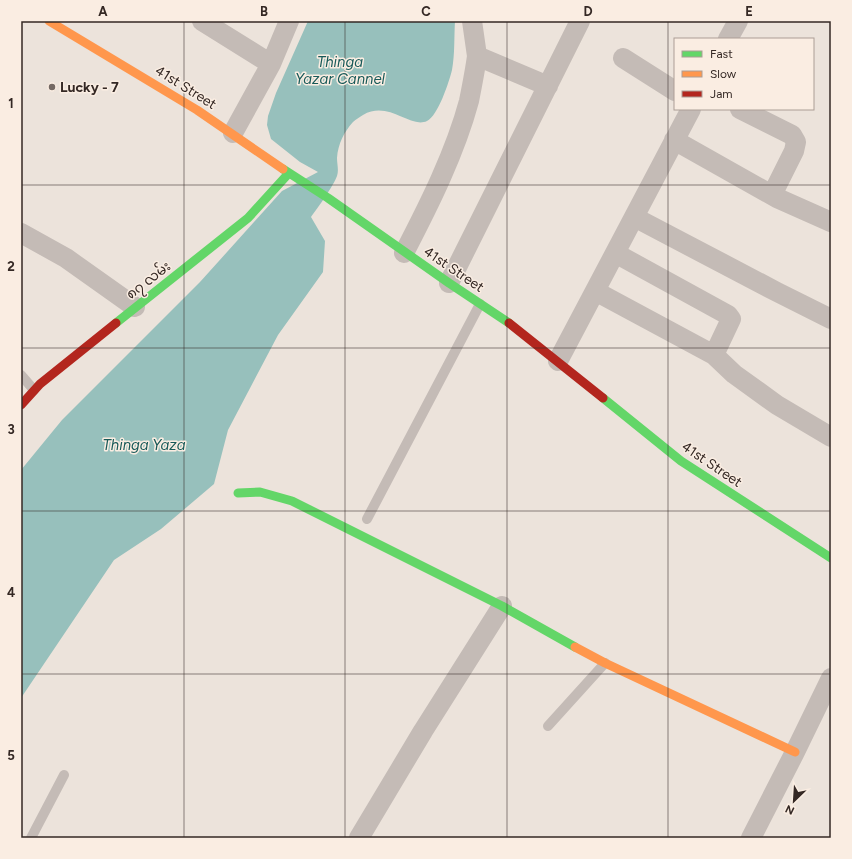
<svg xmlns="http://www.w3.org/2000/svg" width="852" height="859" viewBox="0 0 852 859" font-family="Figtree,'Noto Sans Myanmar',sans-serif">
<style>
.water{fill:#97c0bc}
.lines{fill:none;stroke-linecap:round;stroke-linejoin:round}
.lane{stroke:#c4bbb6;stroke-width:10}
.street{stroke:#c4bbb6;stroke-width:20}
.fast{stroke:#63d668;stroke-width:9}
.slow{stroke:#ff974d;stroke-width:9}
.jam{stroke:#b3261e;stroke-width:9}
.grid{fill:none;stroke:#342824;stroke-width:1;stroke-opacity:0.55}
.poi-dot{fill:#746964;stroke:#faede2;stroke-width:1.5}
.labels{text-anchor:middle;stroke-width:3;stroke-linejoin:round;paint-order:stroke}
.poi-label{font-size:14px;font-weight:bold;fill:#342824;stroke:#faede2;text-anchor:start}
.street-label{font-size:14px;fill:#342824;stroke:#faede2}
.water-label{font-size:15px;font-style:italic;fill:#175958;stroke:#faede2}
.neatline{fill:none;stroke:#342824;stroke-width:1.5}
.grid-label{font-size:13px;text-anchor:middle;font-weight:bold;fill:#342824}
</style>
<rect width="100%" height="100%" fill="#ece3db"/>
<!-- water -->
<path class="water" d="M308,21H455C454,37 455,54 452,70C449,82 438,116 427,121C410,129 389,100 363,115C360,117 356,119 353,122C344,132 338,144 337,158C337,164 339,170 337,176C334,185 317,209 311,217L325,241L323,272L278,335L228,430L214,484L161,529L114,560L21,698V470L62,420L200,282L282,191L318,172L300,162L271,139L267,125L268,116L276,93Z"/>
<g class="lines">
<!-- lane -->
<path class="lane" d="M21,375L34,390
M367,519L480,304
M548,726L605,663
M31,838L64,775"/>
<!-- street -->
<path class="street" d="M202,21L271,64
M472,21L477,56
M728,39L738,21
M623,58L675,91
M740,109L792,135L796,142L794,151L772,195
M233,133L271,64L289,21
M674,140L777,198L831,222
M634,217L777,292L831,319
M21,233L66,258L135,307
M404,253C429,205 455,153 469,101C472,86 475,71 477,56L548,86
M615,253L728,315L731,319L714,355
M449,283L580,21
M595,291L714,355L734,374L777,405L831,437
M558,361L691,109
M359,838L423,731L502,606
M751,838L795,752L831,678"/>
<!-- fast -->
<path class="fast" d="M283,169L328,198L449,283L509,323
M116,323L248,218L289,173
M603,398L681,461L831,558
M238,493L260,492L292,501L502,606L575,647"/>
<!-- slow -->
<path class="slow" d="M49,21L197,110L283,169
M575,647L605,663L795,752"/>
<!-- jam -->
<path class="jam" d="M509,323L603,398
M21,405L40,384L116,323"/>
</g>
<!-- grid -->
<path class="grid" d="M184,21V838M345,21V838M507,21V838M668,21V838M21,185H831M21,348H831M21,511H831M21,674H831"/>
<!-- markers -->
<circle class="poi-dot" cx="52" cy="87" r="4"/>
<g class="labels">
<!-- poi labels -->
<g class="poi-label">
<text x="60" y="92">Lucky - 7</text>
</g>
<!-- street labels -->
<g class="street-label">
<text transform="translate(186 87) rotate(32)" y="5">41st Street</text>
<text transform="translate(454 269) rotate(34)" y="5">41st Street</text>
<text transform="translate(148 280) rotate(-38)" y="5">၈၇ လမ်း</text>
<text transform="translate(712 464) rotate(34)" y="5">41st Street</text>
</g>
<!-- water labels -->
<g class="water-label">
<text x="340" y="67">Thinga<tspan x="340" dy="17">Yazar Cannel</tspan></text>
<text x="144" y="450">Thinga Yaza</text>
</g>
</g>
<!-- border -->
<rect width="852" height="859" fill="none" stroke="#faede2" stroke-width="44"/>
<!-- legend -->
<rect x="674" y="38" width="140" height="72" fill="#faede2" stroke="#ab9e96"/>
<rect x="682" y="51" width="20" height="6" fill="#63d668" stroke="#ab9e96"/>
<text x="710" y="58" font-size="12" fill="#342824">Fast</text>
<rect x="682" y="71" width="20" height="6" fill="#ff974d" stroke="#ab9e96"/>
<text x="710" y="78" font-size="12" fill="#342824">Slow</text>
<rect x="682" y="91" width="20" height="6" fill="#b3261e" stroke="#ab9e96"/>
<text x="710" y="98" font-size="12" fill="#342824">Jam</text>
<!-- north arrow -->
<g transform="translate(794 801) rotate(205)" stroke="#faede2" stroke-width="3" paint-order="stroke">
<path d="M0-3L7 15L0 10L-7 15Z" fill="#342824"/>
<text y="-6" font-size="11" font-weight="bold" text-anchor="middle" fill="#342824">N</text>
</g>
<rect x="22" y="22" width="808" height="815" class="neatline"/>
<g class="grid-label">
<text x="103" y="16">A</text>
<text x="264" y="16">B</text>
<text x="426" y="16">C</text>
<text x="588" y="16">D</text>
<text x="749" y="16">E</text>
<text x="11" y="108">1</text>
<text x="11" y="271">2</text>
<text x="11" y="434">3</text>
<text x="11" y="597">4</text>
<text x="11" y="760">5</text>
</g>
</svg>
